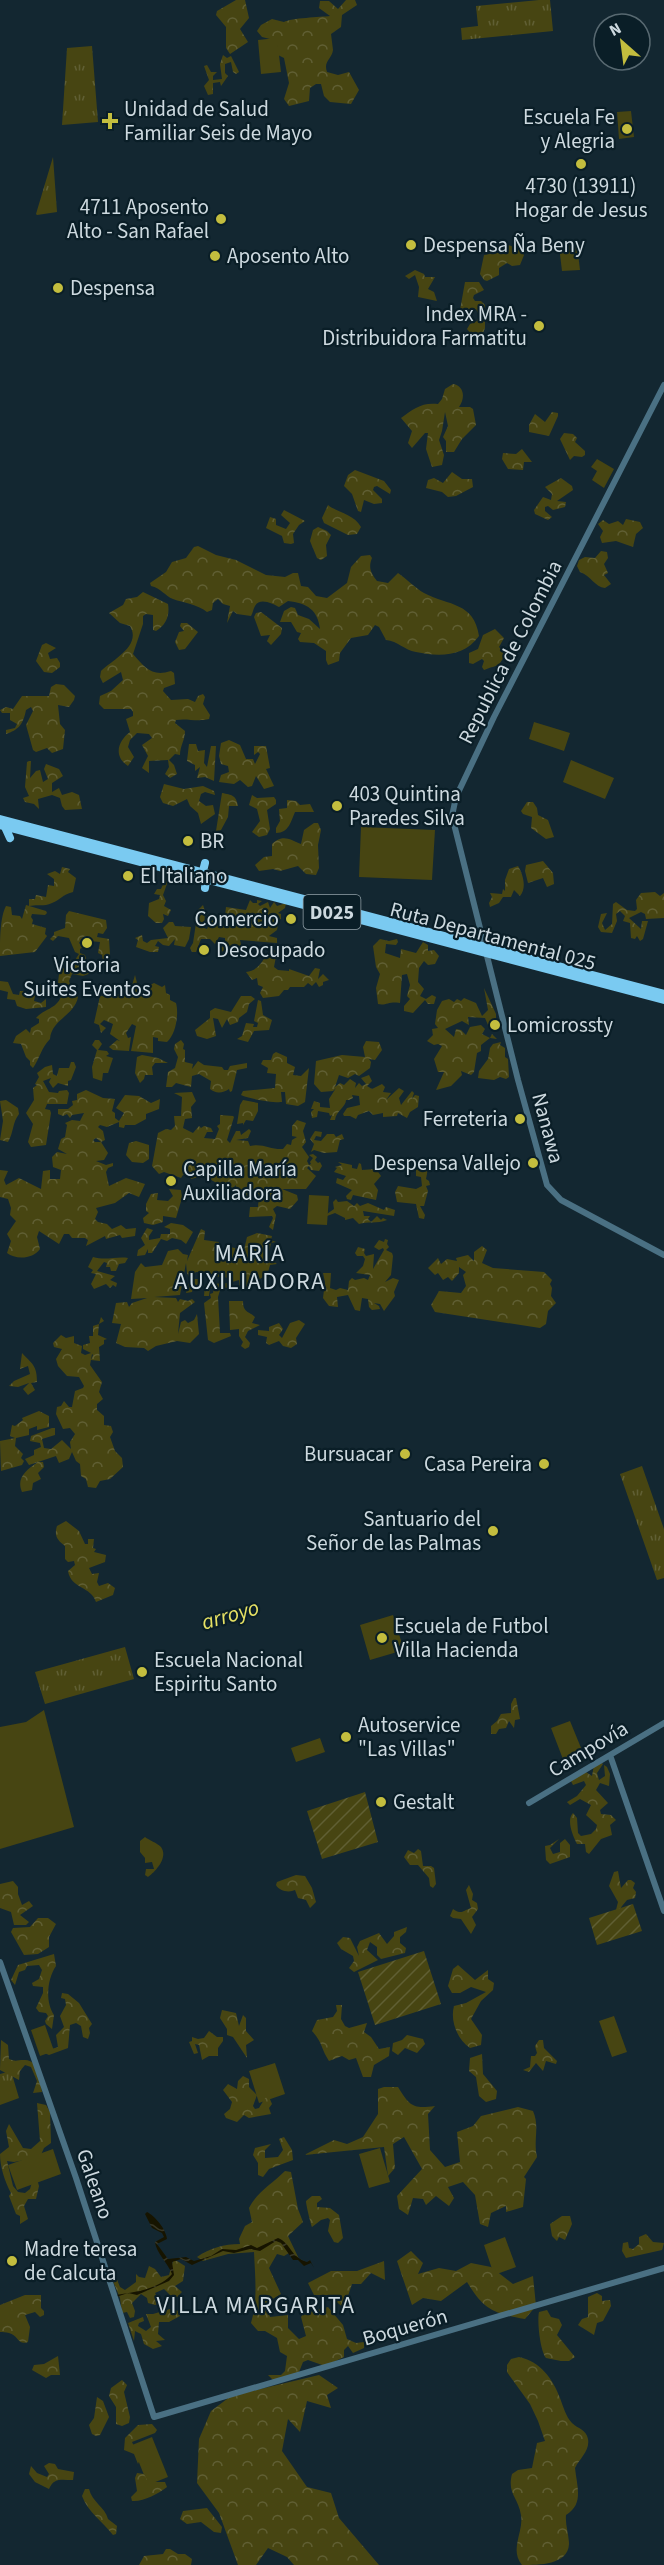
<svg xmlns="http://www.w3.org/2000/svg" width="664" height="2565" viewBox="0 0 664 2565" font-family="'Source Sans 3',sans-serif">
<style>
.grass{fill:#474512}
.forest{fill:url(#forest-crowns)}
.park{fill:url(#park-tufts)}
.garden{fill:url(#garden-furrows)}
.water{fill:url(#water-waves)}
.lines{fill:none;stroke-linecap:round;stroke-linejoin:round}
.tertiary{stroke:#4a7083;stroke-width:6}
.trunk{stroke:#7acaf1;stroke-width:8}
.poi-dot{fill:#c3bd3e;stroke:#0a1e27;stroke-width:2}
.labels{text-anchor:middle;stroke-width:4.5;stroke-linejoin:round;paint-order:stroke}
.shield{fill:#0a1e27;stroke:#92a1a8;stroke-width:1.5}
.shield-label{font-size:20px;font-weight:bold;fill:#cdd9df}
.poi-label{font-size:21px;fill:#cdd9df;stroke:#0a1e27;text-anchor:start}
.street-label{font-size:21px;fill:#cdd9df;stroke:#0a1e27}
.water-label{font-size:22px;font-style:italic;fill:#e7e264;stroke:#0a1e27}
.quarter-label{font-size:24px;letter-spacing:1.5px;fill:#cdd9df;stroke:#0a1e27}
</style>
<defs>
<pattern id="forest-crowns" width="20" height="18" patternUnits="userSpaceOnUse" patternTransform="scale(1.5)"><rect width="20" height="18" fill="#474512"/><path d="M2 6a3 3 0 1 1 6 0M12 15a3 3 0 1 1 6 0" fill="none" stroke="#605f34"/></pattern>
<pattern id="park-tufts" width="24" height="20" patternUnits="userSpaceOnUse" patternTransform="scale(1.5)"><rect width="24" height="20" fill="#474512"/><path d="M3 7l-1-3M5 7V3M7 7l1-3M15 17l-1-3M17 17v-4M19 17l1-3" fill="none" stroke="#605f34"/></pattern>
<pattern id="garden-furrows" width="10" height="10" patternUnits="userSpaceOnUse" patternTransform="scale(1.5)"><rect width="10" height="10" fill="#474512"/><path d="M-1 1l2-2M0 10L10 0M9 11l2-2" fill="none" stroke="#605f34"/></pattern>
<pattern id="water-waves" width="16" height="10" patternUnits="userSpaceOnUse" patternTransform="scale(1.5)"><rect width="16" height="10" fill="#161400"/><path d="M0 5q4-4 8 0t8 0" fill="none" stroke="#373625"/></pattern>
</defs>
<rect width="100%" height="100%" fill="#132731"/>
<!-- grass -->
<path class="grass" d="M277,38L281,72L261,74L258,40Z
M631,111L634,137L619,139L617,112Z
M577,245L580,270L562,271L559,246Z
M597,459L614,469L604,488L592,480L597,471L591,467Z
M534,722L570,733L564,751L529,739Z
M571,760L614,778L605,799L563,782Z
M361,827L435,830L432,880L359,877Z
M309,1195L329,1196L327,1225L307,1224Z
M393,1615L404,1650L370,1660L360,1625Z
M44,1710L74,1827L0,1849V1727L26,1722Z
M570,1721L586,1760L566,1767L551,1728Z
M320,1738L325,1752L296,1762L291,1748Z
M145,1837C149,1840 157,1843 161,1847C169,1858 154,1873 148,1877L145,1875L146,1869H154L152,1862L145,1863V1858L140,1852V1841Z
M614,2016L627,2052L612,2057L599,2021Z
M45,2025L54,2051L40,2056L31,2030Z
M275,2063L285,2094L259,2103L249,2071Z
M380,2148L390,2182L369,2188L359,2154Z
M53,2149L61,2174L17,2190L8,2165Z
M505,2237L516,2267L494,2275L484,2245Z
M152,2437L168,2477L148,2485L132,2445Z"/>
<!-- forest -->
<path class="forest" d="M236,0H245L249,18L240,29L248,42L230,54L226,48V27L216,15L217,11Z
M346,0H355L357,5L342,15L341,27L331,34L333,50C332,59 323,61 327,72L338,75L349,72L359,90L351,104L330,102L324,96L321,84H316L310,88L309,101L289,106L284,99L289,83L284,58L278,55V47L274,40L262,37L257,31L261,25L272,19L284,22C291,18 321,17 330,16L319,8L320,1H329L338,9Z
M223,55L227,58L231,56L239,72L236,74L233,72L231,62L225,64V73L228,76L221,86L220,82L213,83V94L208,95L204,86L209,80L204,66L207,65L211,72H217L213,76V80L222,79L220,64Z
M508,245L521,249L524,255L520,265L512,266L507,263L499,268V275L487,281L484,280L480,274L484,255L501,252Z
M415,270L424,274L425,277H435L428,289L434,292L437,301L418,297L419,287L415,275L409,279L405,276Z
M465,282H479L484,290L474,295L473,298L475,301H481L485,305V328L482,336L472,335L467,329L470,324L477,321L479,315L476,309L460,310Z
M453,384C465,386 465,399 459,407H470L473,409L476,425L462,439L454,452H446V441L443,437L448,426L445,412L442,431L439,440L444,455L442,465L432,467L426,449L428,433H425L412,448L408,443L412,431L401,418C413,409 422,402 438,404L442,399L445,389Z
M552,412L558,413V416L549,436L529,432V425L535,414L545,422Z
M564,433L573,434L577,438L575,442L585,451V455L582,457L574,456L570,460L560,439Z
M522,449L532,462H524L523,470L508,469L502,459L503,453L516,454Z
M355,470L384,481L391,490L390,494L377,486L374,487L373,490L382,499V503L374,504L364,500L361,512L358,511L352,494L344,486L348,475Z
M452,472L462,479H472L473,487L456,496L448,497L442,492L426,488L428,480L434,478L443,483Z
M561,478L572,486L573,490L557,501L566,502L565,507L553,510L548,506L545,507V511L552,517L548,520L535,514L534,510L543,497L551,500L552,494L545,487Z
M328,505C336,512 354,514 361,527L357,534L348,535L324,523L322,518Z
M284,510L305,521L299,525L293,534L294,543L291,544L284,543L282,536L266,528L270,517L276,519V525L286,529L290,523L281,515Z
M626,519L640,522L643,528L636,534L633,547L616,541L602,543L600,537L603,531L598,524L603,520L609,524L618,521L623,525Z
M318,527L327,531L331,535L326,545L327,556L321,560L317,558L310,541L313,530Z
M198,546L216,555L236,560L266,575L285,577L293,573H298L301,586L308,587L316,596L327,598L347,583L351,567L361,556L370,555L372,558C368,568 371,573 377,581L388,583L398,573C407,579 415,588 424,593C449,606 474,602 479,636C464,657 439,657 416,652C404,650 398,641 386,640L379,627L375,625L368,635L351,638L340,653L339,661L328,665L326,660V651L314,643L300,642L298,639L301,633L297,632L291,622H280L284,611L291,607L295,608L298,615L309,619L320,629C318,610 307,603 288,601L279,607C273,604 260,597 255,606C253,609 253,613 251,616L237,614L233,611L227,623L230,606L223,604L218,599L213,603L212,610L207,612C197,604 184,603 173,599C165,596 161,588 151,586L150,583L166,572L172,562L186,558L194,547Z
M601,551L607,552L608,558L604,564L608,573L604,575L611,584L605,588C595,587 591,576 580,572L577,566L579,560L585,557L595,558Z
M143,592L168,604C170,615 166,625 156,631L153,630V615L146,614L143,616V624L133,654C145,668 152,677 171,671L174,673L175,684L164,688L163,691L171,700L188,699L195,702L198,696L203,694L205,697L203,704L210,715L209,719C197,722 187,718 176,720L175,723L185,731C185,740 180,746 180,755L175,754L169,760L174,765L177,774L170,778L165,774L169,767L168,760L149,761V773L142,768L148,756L142,745L152,738L149,734L137,733L130,740L128,747L134,757L128,766C113,756 118,741 130,732L126,719L133,716V712L131,709H104L99,704L100,696L111,691L123,680L121,672L103,683L100,677L101,671C112,660 142,646 130,626L120,623L109,613L123,605L126,599L137,597Z
M261,612L282,628L281,634L271,645L267,641L270,635L261,636L254,617L256,613Z
M181,623H187L198,632L185,649L179,650L175,642L179,632L184,631L180,626Z
M495,629L504,638L499,647L505,654C499,668 496,665 484,670L482,667L484,661L482,659L473,664L469,663V653L478,649L483,635Z
M46,643L56,648L48,653L50,659L57,658L60,663V667L52,673L44,672L36,661L42,645Z
M56,684L64,685L75,696L74,700L69,707L58,705L60,724L65,730L63,749L52,753L47,748L36,752L33,750L26,725L33,711L31,707L26,710C23,725 18,730 6,734V730L15,728L17,724L10,720V713H2L0,710L6,707L13,709L22,696H49L51,687Z
M229,740L240,745L246,759H253L255,764L260,754L258,752L254,755V746H266L270,768L266,769L274,786L264,789L256,776L252,786L248,787L240,780L234,784L219,782L221,775L229,772L228,766L221,764L219,756L221,743Z
M189,744H196L198,751L205,750L204,763L207,767L211,746H216L214,781L205,777L197,778L200,767L195,771V765L187,761Z
M29,761H31L30,778L36,771L40,770L43,782L48,779L44,769L46,764L59,769L63,776L52,783V792L59,788L62,795L72,792L79,795L82,809L65,810L62,806L60,798L52,795L38,799L39,809L34,804L25,802L23,798L29,796L25,787L27,762Z
M164,784L184,789L203,786L214,791L215,795L205,792L201,794L199,801L206,806L213,805L215,814L201,824L198,813L190,806L187,799L173,806L163,803L160,797Z
M222,793C232,795 236,795 238,806H229L228,817L221,830L216,831Z
M252,795L257,798L274,797L276,800V804L267,810L270,829L267,835L259,837L252,832L260,821L257,809L249,805Z
M287,800L296,801L300,805L310,804L314,812H295C291,821 289,833 276,833V828L280,821L279,809L287,808Z
M527,802H533L537,808L538,815L548,820L554,837L546,839L531,828L532,817L523,814L521,811Z
M314,823H318L321,830L318,845L319,868L316,875L306,874L298,866L280,871L273,869L259,871L255,865L264,857L272,856V844C283,834 289,839 301,844L304,830Z
M543,861L553,873L554,884L547,887L543,878L528,883L525,871L526,865Z
M518,866C523,874 527,888 520,896L514,890L511,897H503L499,903L490,907L489,903L492,897L490,893L502,894L503,889L505,891V880L509,869Z
M62,867L70,869L68,872L76,878L73,892C61,895 62,899 52,903C43,907 39,904 29,906V899H35L36,895L46,897L48,885L54,886V879L47,874L55,871L60,874Z
M165,880L168,881L163,895L166,901L164,906L171,910L168,916L163,914L164,919L162,923H156L148,916L149,903L159,899L160,895L154,894L157,889H161Z
M655,892L660,896L664,893V918L646,919L645,914L641,912L629,918L641,929L642,921H648L643,939L640,941L637,936L635,939L631,938L630,923L623,921L625,916L620,911L616,914L617,921L612,933L601,932L598,927L601,914L607,913L602,923L605,930L612,924L613,904L616,902L627,910L635,911L637,909L636,900L641,893Z
M250,900L253,903H257V900L262,901L258,904L260,906L268,902L270,908L274,902L277,906L286,903L285,908L278,913L281,914V919L275,921L278,925L277,930L269,936L277,938V943L240,940L242,949L239,952L227,948L216,956L218,946L225,947V938L219,937L215,944L210,939H201L196,952H192L190,948L193,943L198,910L203,905L205,911L204,928L207,929L211,921L225,916L226,907L246,910Z
M26,905L46,911L47,913L45,915L32,914L31,917L33,920L32,924L46,928L45,934L47,936L35,952L0,956C0,940 0,917 6,906L11,907L12,915L20,916L22,919Z
M69,911L106,920L107,928L103,934L98,933L97,937L109,939L110,954L103,962L102,955L98,953L100,942L81,940L79,943L83,947L80,949V953L85,955L87,962L81,968L91,973L83,976L72,974L69,981L72,990L62,994L59,992L64,984L58,983L59,974L64,967L68,966L62,964V962L75,960L79,954L75,952L69,938L58,936L53,941L50,939L54,935V932L65,928L66,915Z
M169,922H173L175,926L191,927L189,939L185,947L174,945L175,939L169,946L163,945L158,941L155,946L159,947L158,952H150L136,947L138,940L135,938L142,935L143,941L147,943L151,940L168,938L163,928Z
M380,939L389,941L397,939L398,942L396,945L386,944L385,953L400,958L401,949L416,953L423,942L428,945V951L434,950L439,956L435,964L428,965L424,961L419,968L418,982L424,989L420,996L426,999L432,995L436,997L434,1004H428L425,1000L413,1013L404,1011V1006L410,999L407,996L410,985L407,974L402,975L400,1003C389,1001 386,1006 378,1004L376,988L380,974L376,967L373,946Z
M271,949L277,951L274,967L278,970L289,971V969L309,976L315,968L320,969L318,979L323,974L329,980L323,982V985L319,987L316,982L312,986L308,983L304,987H290L288,990H284L279,996L263,998L260,993L263,987L258,985L257,978L252,980L246,972C259,971 263,959 271,949Z
M135,975L139,991L154,983L162,987L165,985L166,993L170,995V1000L176,1003C179,1014 176,1034 167,1042L158,1041V1038L153,1037V1053L131,1051L136,1026L132,1024L126,1033L128,1038L131,1037L129,1051L113,1050L109,1047L117,1040L120,1041L110,1034L113,1024L104,1020L100,1024L106,1028L101,1033L99,1025L94,1023L100,996L121,994L124,987L131,989Z
M0,981L8,982L13,994L19,995L20,991H25L24,996L31,997L30,989L46,983L43,994L35,996L34,1001L41,1003L46,999V1007L26,1009L17,1006L15,1000L7,999L8,992L0,990Z
M484,988L496,1014V1020H492L488,1025L485,1018L468,1017L469,1025L462,1021L445,1029L454,1037L456,1029L461,1030L466,1035L470,1027L481,1025L485,1029L482,1034L490,1038L492,1034L497,1039L490,1038L481,1045V1051L477,1053L474,1072L471,1075L461,1071L462,1075L451,1086L436,1090L444,1072H438L434,1059L442,1046L438,1044L434,1045L427,1041L433,1035L432,1029L438,1028L435,1024L437,1010L442,1001L449,999L454,1002L457,999L461,1001L464,998L476,1003L482,1016L488,1010Z
M76,995L78,997C75,1015 51,1020 50,1039C41,1048 40,1058 33,1068L30,1065V1061L26,1057L21,1044L13,1043L16,1036L26,1029L30,1033L31,1028L39,1023V1019L36,1018C44,1009 56,1009 61,997Z
M241,996H251L255,999L249,1004L247,1012L239,1018L238,1022L230,1025L227,1019L222,1028L218,1019L213,1018L216,1036L207,1039L197,1036L195,1030L210,1018V1011L215,1008L231,1012Z
M258,1000L261,1001L263,1015L272,1020L269,1030L254,1031L248,1042L237,1039L242,1036L246,1023L254,1024L253,1027H257L258,1023L254,1021Z
M95,1040H99L102,1044L98,1050L107,1051L109,1054L106,1056L113,1058L108,1073H103L102,1081L93,1078L92,1067L97,1050L92,1045Z
M181,1040L184,1044L183,1049L185,1050V1062L193,1064L192,1069L198,1061L204,1065L222,1067L224,1070H228L230,1066L247,1063V1068L237,1070L232,1091L230,1092L229,1089C223,1093 216,1094 210,1089L211,1081L199,1074L192,1076L191,1087L176,1083L172,1087H166L168,1072L175,1068L178,1057L174,1049L175,1044Z
M366,1041L379,1042L382,1050L375,1060L369,1059L371,1062L370,1068L359,1076L355,1074L348,1078L339,1075L335,1087L340,1083L344,1085L350,1079L356,1083L355,1088L359,1083L362,1086L366,1084L361,1078L369,1075L372,1081L367,1086L372,1089L382,1084L385,1087L383,1092L391,1093L386,1100L399,1088L404,1091L399,1098L401,1105L412,1091L414,1093L412,1099L415,1095L419,1096L418,1107L410,1112L407,1118L398,1113L397,1116L383,1117V1113L373,1115L369,1111L358,1115L356,1119L350,1116H344L343,1114L347,1108L360,1105L359,1096L352,1095L353,1098L349,1100H346C346,1107 336,1111 335,1120H330L332,1115L330,1116L329,1113L318,1111L317,1117L312,1118L311,1112L314,1109H311L314,1101L320,1103V1107L330,1108L329,1099L336,1088L333,1091L321,1092L314,1084L316,1061L342,1055L365,1057L363,1047Z
M501,1042L500,1045L505,1048V1057L508,1059L509,1077L506,1079L500,1077L494,1080L478,1078L479,1071L488,1059L490,1048L493,1044Z
M276,1052L287,1057V1063L295,1067L293,1075L301,1076L309,1068L305,1102L298,1106L286,1104L285,1092H281L282,1102C273,1103 250,1099 241,1095L243,1091L275,1088L276,1074L267,1073L268,1068L261,1064L263,1060H271L273,1054Z
M142,1055L158,1058L168,1063H155L152,1067L153,1075H145L144,1079L140,1083L135,1073L137,1057Z
M71,1062H74L76,1067L71,1080L68,1081V1086L58,1083L53,1088L49,1082L51,1078L43,1081L49,1092L58,1093L59,1091L67,1090L69,1093L67,1104H47L45,1109L50,1110L51,1113L46,1145L31,1147L28,1142L33,1124L26,1113L34,1100L33,1088L37,1085L35,1084L39,1077L37,1073L45,1067L52,1065L53,1074L57,1076L59,1068H69Z
M86,1090L103,1098L115,1099L112,1111L115,1113V1118L119,1121L124,1113L116,1108L125,1095L139,1096L151,1103L160,1099L159,1109L146,1114V1119L135,1125H125L124,1128L119,1127V1122L107,1127L100,1125L98,1127L103,1131L105,1140L101,1142L96,1138L93,1140L95,1142H101L108,1153L104,1160L96,1161L106,1165L113,1163V1166L108,1168L106,1172L109,1186L126,1178L145,1184L139,1197L129,1193L115,1203L96,1208L98,1212L95,1219L98,1222L107,1224L112,1229L121,1225L126,1229L136,1228L135,1236L122,1238L120,1235L106,1239L105,1236L86,1246L88,1240L85,1238H72L69,1234H64L59,1244L39,1231L37,1237L40,1249C33,1259 16,1260 7,1253L11,1241L7,1234L16,1221L10,1215L11,1208L8,1199L0,1197V1170L8,1171L4,1180L6,1185L19,1178L41,1189L43,1171L50,1170V1179H60L61,1170L53,1167L52,1157L57,1152L67,1154L58,1149L61,1139L65,1137L67,1125L65,1123L72,1120L80,1121L84,1113L72,1115L70,1118L67,1114L63,1116L58,1114V1109H68L73,1105L72,1101L77,1100V1094Z
M192,1092L196,1101L191,1107L192,1118L185,1119L183,1128L193,1133L199,1126L201,1128L204,1126L211,1128L213,1132H207L204,1138L215,1139L219,1129L217,1126L220,1124V1115L233,1116L234,1117L227,1140L230,1143L236,1131H240L241,1135L249,1129L251,1131L248,1138L236,1140L248,1141L250,1146C263,1143 271,1150 283,1149L287,1144L291,1145L292,1140L297,1137L292,1136V1126L297,1120L306,1123L303,1131L306,1142L302,1147L309,1157L307,1161L309,1165L311,1164L310,1162L313,1158L309,1155L313,1154L317,1157L315,1160L318,1163L320,1162L322,1166L319,1171L311,1170L309,1166L307,1168L316,1176L306,1189H282L297,1195L298,1200L290,1209L277,1206L273,1209L276,1215L273,1230L269,1227L273,1218L272,1216L249,1217L250,1207H258L259,1194L251,1193L250,1198L245,1194L249,1189L244,1188L241,1198L235,1199L236,1185L233,1188L226,1184L222,1186L204,1176L191,1179L189,1175H183L181,1178L164,1172L159,1174L152,1166L158,1133L166,1129L171,1130L175,1126L174,1116H181L182,1097L174,1093Z
M6,1100L18,1108L19,1114C12,1123 14,1132 8,1142L0,1140L3,1121L0,1101Z
M243,1100L258,1103V1111L253,1121L246,1120L243,1125V1123L237,1124L240,1105Z
M315,1131L322,1132L321,1137L316,1136L314,1140L321,1141L327,1134H334L336,1137L342,1134L344,1139L340,1140L337,1152L324,1153L314,1150L311,1152L314,1144L310,1139Z
M136,1141L149,1145V1159L143,1163L132,1162L126,1155L129,1143Z
M338,1162L352,1165V1168L357,1169L359,1163L361,1164L362,1170L376,1169L381,1176L374,1184L378,1190L376,1200L353,1195L351,1200L347,1199L346,1196L352,1190L336,1183L337,1178L343,1180L346,1176L334,1172L337,1168L335,1167L342,1165Z
M423,1165L428,1168L426,1179L429,1181L430,1185L426,1186L428,1191L424,1206H420L425,1215L424,1219L419,1218L416,1204L397,1202L395,1192L398,1186L416,1189L422,1186L421,1177L416,1176V1170Z
M169,1189L181,1190L182,1198L176,1218L163,1216V1222L153,1225L144,1223L143,1218L149,1213L146,1211V1204L151,1194L158,1193L157,1200L168,1201L173,1196Z
M336,1199L338,1202L347,1201L354,1206L357,1203L360,1206L368,1203L384,1210L386,1207L395,1210L394,1216L363,1211L364,1216H370L368,1219L371,1222L377,1216L381,1220L383,1218L387,1220C377,1224 367,1221 359,1224L353,1218L345,1220V1218L335,1213L327,1216V1214L334,1209L333,1202Z
M171,1223L183,1225L193,1232L186,1244L181,1240L172,1238L167,1241L161,1239L152,1253H148V1249L145,1255L137,1256L138,1250L145,1245L141,1238L147,1228L153,1230L149,1236V1240L160,1238L161,1234H170V1229L164,1227Z
M201,1229L205,1231L204,1240L219,1242L217,1252L218,1257L223,1255L225,1246L240,1249L243,1254L247,1237L257,1233L272,1236L271,1240L276,1242L271,1243L268,1257L277,1264L270,1265L267,1276L261,1278L255,1285L256,1277L250,1276L247,1287L240,1289L239,1280L232,1282L230,1278L213,1276L211,1284L228,1283L234,1285L228,1288L221,1287L218,1297L220,1333H230L231,1336L214,1343L208,1340L204,1303L211,1298L210,1294L213,1293L214,1288H210L209,1296H204L205,1285L211,1284L210,1281L207,1279V1273L196,1272L191,1276L195,1279H204V1281L199,1286L194,1285L192,1292L186,1293L190,1279L187,1273L186,1263L180,1295L154,1297L176,1298L178,1302L180,1299L188,1301L192,1299L195,1302L180,1313L178,1334L181,1322L185,1320L188,1323L194,1320L197,1314L199,1334L190,1343L177,1341L156,1346L148,1351L144,1348L125,1347L116,1343L121,1324L112,1323L116,1303L127,1302L129,1307L132,1303L147,1298L131,1299L135,1272L141,1263L145,1267L162,1265L168,1251L178,1249L183,1254L188,1255L187,1261Z
M385,1239L388,1240L387,1244L389,1247L386,1250L392,1253L393,1256L391,1275L385,1282L393,1278L399,1280L394,1292L395,1296L384,1311L380,1304L374,1303L379,1306L380,1309L372,1310L369,1307L368,1299L362,1298L360,1311L355,1310L348,1295L337,1297L338,1307L329,1306L323,1298L325,1282L323,1273H331L330,1288L336,1290L340,1288L348,1290L349,1281L352,1278L355,1280L364,1278L368,1280L370,1275L356,1273L363,1266L365,1259L363,1256H357L355,1253L358,1247L365,1249L364,1253L366,1256L374,1254L373,1269L384,1250L383,1248L379,1250L374,1247L379,1240L384,1242Z
M482,1246L487,1250L482,1263L493,1268L544,1272L552,1280L550,1284L552,1288L551,1296L556,1303L548,1311L546,1324L540,1328L435,1312L431,1305L439,1291L461,1293L466,1286L463,1275L466,1272L459,1267V1273L452,1281L448,1277L443,1280L438,1273L435,1275L428,1268L438,1258L441,1264L447,1259L457,1261L456,1258L468,1255L474,1261V1252Z
M93,1257C106,1261 117,1256 128,1258L125,1263L119,1264L116,1271H111L110,1267H106L107,1263L104,1262L97,1271L115,1276L110,1280L117,1283L116,1287L113,1285L110,1288L106,1284L94,1289L91,1284L96,1274L91,1273L93,1270L88,1267Z
M229,1301H243C243,1313 249,1311 255,1317L252,1323L260,1325L248,1331L245,1337L250,1343L249,1347L245,1349L241,1346L243,1342L239,1336V1329L230,1330Z
M101,1317L104,1321L99,1324L98,1335L107,1339L104,1340V1344L99,1347L100,1361L91,1360L93,1355L92,1354L90,1365L102,1382L99,1392L103,1399L97,1404V1410L104,1416V1425L111,1426L113,1432L110,1437L115,1451L122,1458L123,1467L110,1479L100,1481L96,1488L88,1487L86,1479L81,1476L80,1464L76,1461L72,1452L69,1459L59,1463L56,1456L29,1465L25,1459L34,1455V1450L41,1447L40,1443L30,1441L31,1436L52,1428H55V1435L42,1439L44,1448L51,1449L62,1440L71,1449L70,1442L75,1434L70,1428L63,1429L56,1414L57,1407L61,1406L64,1401L69,1407H72L75,1391L83,1388L84,1386L79,1377L67,1376L58,1366L56,1359L62,1349L54,1347L53,1343L61,1335L66,1338L74,1336V1343L82,1346L81,1353L85,1355L91,1353L83,1349V1345L90,1343L89,1336H93V1326L99,1324Z
M299,1320L305,1324L296,1338L297,1344L291,1348L283,1346L279,1341L269,1345L266,1343L267,1337L258,1335V1330L269,1331V1327L279,1323L283,1329L279,1335L282,1338L290,1323Z
M22,1353C32,1364 37,1365 37,1382L31,1383L35,1390L28,1395L23,1389L29,1383L18,1387L9,1386L14,1381L30,1374L28,1366L20,1369Z
M39,1411L49,1416V1427L37,1430V1426L29,1429V1435L16,1438L15,1446L23,1454L21,1458L24,1461L22,1465L1,1471L0,1441L15,1438L10,1436L12,1425L15,1426L23,1420L22,1418Z
M38,1462H43L44,1467L38,1473L41,1479L33,1483L32,1490L22,1492C16,1478 26,1470 38,1462Z
M66,1521L79,1531L85,1544H88V1539H94L93,1548L96,1549L94,1552L106,1555L105,1562L89,1568L92,1574L99,1573L97,1582L99,1586L108,1583L115,1588L113,1595L96,1602C91,1586 71,1589 68,1571L75,1565L74,1561L68,1562L65,1559V1546C57,1540 54,1536 57,1526Z
M514,1698H516L520,1719L515,1720L514,1728L509,1721L506,1728L499,1729L496,1734H491V1726L497,1721L501,1714L511,1713V1704Z
M600,1762L603,1764L597,1773L599,1780L605,1776L604,1765L607,1767L610,1774L609,1786L600,1783L596,1790L608,1803L600,1810L601,1814L611,1815L616,1820L610,1825L612,1835L601,1839L589,1854L586,1852L585,1844H577C573,1836 566,1820 573,1813L577,1818L578,1833L581,1836L591,1834L596,1829L597,1825L586,1815L591,1805L580,1799L570,1805L567,1802L577,1796L586,1785L584,1781L573,1785L571,1781L586,1772L592,1776L594,1765Z
M559,1839L550,1848L553,1854L560,1852V1843L565,1839L570,1845V1857L550,1864L546,1860L545,1846L550,1845Z
M418,1849L421,1851L423,1866H431L434,1868L436,1884L433,1888L430,1886L429,1878L418,1865H410L404,1857L408,1850L414,1853Z
M618,1871L621,1888L628,1880H631L635,1883L633,1888L636,1892L635,1898L627,1900L618,1911L616,1910L618,1902L609,1886L614,1872Z
M296,1875L305,1876L312,1888L316,1902L310,1908L306,1900L298,1898L295,1890C289,1893 279,1891 276,1885L277,1882Z
M13,1881L18,1887V1894L22,1905L29,1901L33,1906L20,1915L29,1922L26,1925H14L11,1912L0,1908V1884Z
M469,1885L473,1894L472,1900L477,1903L478,1909L472,1917L476,1925L471,1934L461,1919L453,1918L450,1916L453,1909C462,1915 462,1911 471,1908L466,1890Z
M38,1918H48L56,1924L49,1937V1947L38,1954L24,1955L11,1932L13,1928L30,1927Z
M407,1927L406,1932L400,1937V1943L406,1948L405,1953L381,1959L377,1955V1947L370,1942L367,1950L378,1960L354,1972L349,1968L354,1961L353,1956L341,1949L337,1943L343,1937L350,1938L359,1956L357,1947L360,1941L379,1933L387,1944L394,1936V1932Z
M54,1954L56,1966C47,1979 45,2002 54,2015L52,2029L46,2024L45,2021L48,2016L46,2013L39,2012L36,2008L43,1993V1987L33,1986L32,1983L39,1979L42,1970L39,1965L27,1966L25,1970L19,1972L15,1985L11,1980L18,1965Z
M458,1965L475,1980L488,1970V1979L494,1983L493,1990L481,2001L471,2019L482,2035L481,2045L470,2048C457,2039 450,2021 454,2006L466,2003L486,1992L471,1987L460,1993H452L448,1986L453,1969Z
M62,1993L68,1994L79,2003L92,2024L89,2028L90,2033L88,2039L83,2037L81,2026L76,2023L70,2025L68,2048L49,2055L42,2052L58,2047L56,2035L64,2027L60,2016L66,2005L65,1999L61,1998Z
M336,2005H342L341,2019L345,2026L349,2028L367,2023L364,2032L371,2037L379,2049L390,2047L389,2056L374,2065L371,2077H363L356,2058L349,2060L342,2056L329,2061C321,2049 323,2043 312,2031L317,2020L333,2017L337,2011Z
M222,2010L236,2013L239,2026L243,2015L246,2018V2031L254,2040L246,2045L247,2058L233,2037L227,2035V2029L220,2018Z
M209,2031L217,2037H223V2041L218,2048V2056H209L202,2060L199,2045L195,2044L198,2053L194,2054L189,2042L192,2041V2037L198,2039L204,2038Z
M407,2035L423,2039L425,2044L417,2053L405,2048L398,2055L392,2051L393,2043L402,2040Z
M1,2040L8,2045L9,2059C16,2062 17,2060 24,2060C39,2059 41,2081 42,2092L33,2093L37,2081L31,2067L25,2065L20,2071L19,2080L0,2070Z
M539,2040H543L544,2048L557,2061L556,2064L546,2061L543,2071L536,2063L529,2072L523,2070L530,2067L531,2056H535L537,2053L535,2046Z
M482,2054L483,2074L497,2091L496,2099L486,2102L479,2096L476,2077L469,2071L470,2058Z
M243,2076L249,2079V2087L257,2095L253,2106L255,2109L259,2108L265,2098L269,2097L272,2104L269,2108L271,2114L249,2118L244,2115L237,2122L226,2118L224,2114L230,2109L232,2102L223,2090L228,2084L237,2089L238,2081Z
M384,2087H398C410,2106 412,2109 435,2106L428,2114L430,2150L445,2167L460,2162L457,2132L473,2126L481,2116L518,2107L533,2111C540,2127 533,2140 537,2157L524,2177L526,2179L523,2207L506,2212V2206L491,2213L488,2227L480,2224L475,2195L463,2182L448,2187L454,2198L449,2206L436,2196L426,2205L423,2199L413,2198L408,2215L399,2209L397,2196L422,2169L404,2137L393,2144L395,2168L388,2176L384,2147L304,2155L334,2140L347,2144L363,2137L378,2114V2089Z
M37,2103L46,2105L50,2112L51,2143L44,2148L40,2157L14,2162L7,2161L13,2186L18,2192L25,2193L30,2189L33,2179H37L39,2186L36,2199H28L24,2206L28,2219L20,2224V2216L16,2214L9,2196L11,2193C5,2182 0,2167 0,2154L9,2147L6,2131L9,2124L23,2148L31,2149L40,2141Z
M284,2137L292,2150L293,2160L269,2169L263,2177L258,2175V2163L253,2155L255,2148L271,2144L265,2150V2158L278,2157L283,2150L279,2139Z
M285,2171L291,2172L298,2209L303,2222L288,2236L299,2259L289,2253L284,2256L277,2254L269,2268L281,2294L266,2303L270,2317L288,2315V2328L299,2339L306,2336L301,2317L303,2314L328,2307L343,2325L347,2339L356,2343L364,2342V2348L353,2353L348,2346L344,2350V2357L325,2366L308,2360L303,2362L299,2372L274,2381L268,2375H281L285,2371L287,2356L280,2352L277,2338L265,2331H258L251,2323C258,2300 255,2276 254,2252L228,2254L203,2261L197,2257C210,2248 224,2244 240,2244L239,2239L245,2226L252,2222L249,2208C257,2192 272,2184 285,2171Z
M312,2196H320L322,2199L317,2203V2207L330,2208L339,2215L343,2238L338,2243L334,2242L328,2231L330,2220L328,2218L321,2220L312,2227C311,2225 306,2205 306,2201Z
M562,2216H570L572,2224L565,2240L559,2237L557,2241L552,2236L550,2224Z
M646,2234L653,2242L664,2243L662,2250L626,2258L622,2251L623,2243L628,2242L629,2248L633,2249L639,2244V2237Z
M411,2251L423,2263L418,2274L439,2268L456,2271L471,2263L491,2267L513,2284L533,2276L536,2306L525,2319C493,2313 484,2310 467,2282L441,2301L423,2298L412,2305L397,2261Z
M173,2261H177L185,2266L183,2281L175,2286L182,2292L177,2297H172L164,2289L155,2293L161,2303L155,2305L148,2303L147,2298L141,2294L132,2303L135,2311L134,2317L130,2318L127,2312L122,2313L120,2298L112,2279L116,2277L120,2287L125,2290L136,2282V2274L139,2277L145,2278L149,2266L155,2269L161,2277L169,2275Z
M384,2261L385,2280L371,2273L361,2284H352L344,2308L328,2295H314L308,2283L331,2271H357Z
M597,2293L602,2296V2301L610,2300L611,2306L603,2321L597,2323L594,2335L578,2325L582,2319L588,2317V2297Z
M25,2295H41V2308L44,2311V2315L40,2317L35,2312L25,2315L30,2327L28,2342C18,2346 18,2335 9,2333C6,2332 3,2332 0,2332V2305Z
M170,2309L179,2311L180,2316L169,2322H159L158,2334L165,2340L156,2341L162,2346L153,2349L144,2344L141,2334L135,2331L134,2341L128,2323L143,2317L144,2321L139,2323L138,2326L146,2331L151,2327L146,2314H153Z
M547,2310L551,2317L559,2319L562,2325L557,2335L575,2357L569,2361H561L546,2358C540,2350 537,2321 539,2312Z
M58,2356L60,2375H51L46,2378L32,2370L34,2365L44,2364Z
M519,2357C540,2361 553,2379 560,2398C563,2406 566,2417 572,2423C578,2429 586,2429 588,2439C590,2451 580,2458 575,2468C577,2487 584,2504 566,2515C565,2525 569,2535 569,2544C568,2565 539,2565 522,2565C509,2549 524,2532 521,2515C518,2497 507,2494 512,2474L518,2470L532,2468L537,2443L545,2441L538,2421L530,2404L507,2372V2365L511,2359Z
M319,2375L338,2388L327,2395L331,2408L307,2401L300,2432L288,2419L282,2451L307,2487L331,2493L339,2518L379,2565H294L287,2557L268,2548L256,2565H238L219,2513L197,2483L199,2439L211,2411L231,2396Z
M122,2380L127,2385L124,2392L130,2417L129,2423L122,2426L116,2424V2407L109,2396L111,2388Z
M97,2397L103,2401L109,2417L100,2435L96,2436L92,2434L89,2425L94,2418Z
M152,2424L157,2430L155,2433L132,2442L140,2459L138,2464L134,2454L124,2450L125,2438L138,2425Z
M49,2463L55,2464L58,2469L74,2472L73,2480C62,2480 54,2477 49,2489L35,2482L29,2474L31,2466L37,2473L47,2477L49,2474L44,2466Z
M137,2473L144,2474L148,2482H165L167,2487C158,2494 143,2502 132,2501L131,2497L137,2491L135,2478Z
M85,2489H89C92,2502 105,2507 108,2519L117,2526L116,2534L113,2535C102,2521 88,2512 82,2496Z
M207,2508L222,2527L221,2533L214,2532L201,2522L187,2524L180,2519L183,2511Z
M166,2549H170L178,2554H185L192,2559L191,2565H139L144,2556L163,2554Z"/>
<!-- park -->
<path class="park" d="M539,0H550L553,31L462,40L461,28L478,26L476,6Z
M92,46L98,122L62,125L67,48Z
M53,157L57,212L37,215L36,214Z
M642,1466L664,1529V1578L657,1580L620,1474Z
M125,1647L134,1679L45,1704L35,1672Z
M11,2071L19,2098L0,2105V2074Z"/>
<!-- garden -->
<path class="garden" d="M365,1792L378,1842L322,1859L307,1811Z
M633,1904L642,1931L597,1945L589,1918Z
M424,1951L441,2004L375,2025L358,1972Z"/>
<!-- water -->
<path class="water" d="M147,2212C155,2216 166,2229 167,2239L157,2244L168,2259L186,2257L194,2261L211,2256L222,2249L236,2250L251,2245L257,2248L278,2238C291,2243 290,2257 307,2262L310,2260L314,2268L311,2263L304,2266L298,2260H293L281,2243L276,2241L260,2251L250,2249L234,2253L223,2251L192,2265L181,2259L172,2262L174,2275L169,2281L137,2295L128,2293L116,2297V2295C134,2292 158,2290 172,2274C168,2263 156,2253 155,2242L164,2237L162,2233L152,2228L145,2214Z"/>
<g class="lines">
<!-- tertiary -->
<path class="tertiary" d="M664,385L494,717L456,797L452,816L518,1080L547,1185L561,1200L664,1255
M610,1755L664,1911
M529,1803L664,1723
M0,1962L76,2178L154,2417L664,2268"/>
<!-- trunk -->
<path class="trunk" d="M0,819L664,994
M0,825L664,1000
M5,827L10,838
M203,871L205,863
M205,888L206,879"/>
</g>
<!-- markers -->
<g class="poi-dot">
<path d="M107 112h6v6h6v6h-6v6h-6v-6h-6v-6h6z"/>
<circle cx="627" cy="129" r="6"/>
<circle cx="581" cy="164" r="6"/>
<circle cx="221" cy="219" r="6"/>
<circle cx="411" cy="245" r="6"/>
<circle cx="215" cy="256" r="6"/>
<circle cx="58" cy="288" r="6"/>
<circle cx="539" cy="326" r="6"/>
<circle cx="337" cy="806" r="6"/>
<circle cx="188" cy="841" r="6"/>
<circle cx="128" cy="876" r="6"/>
<circle cx="291" cy="919" r="6"/>
<circle cx="87" cy="943" r="6"/>
<circle cx="204" cy="950" r="6"/>
<circle cx="495" cy="1025" r="6"/>
<circle cx="520" cy="1119" r="6"/>
<circle cx="533" cy="1163" r="6"/>
<circle cx="171" cy="1181" r="6"/>
<circle cx="405" cy="1454" r="6"/>
<circle cx="544" cy="1464" r="6"/>
<circle cx="493" cy="1531" r="6"/>
<circle cx="382" cy="1638" r="6"/>
<circle cx="142" cy="1672" r="6"/>
<circle cx="346" cy="1737" r="6"/>
<circle cx="381" cy="1802" r="6"/>
<circle cx="12" cy="2261" r="6"/>
</g>
<g class="labels">
<!-- shield labels -->
<rect class="shield" x="303.5" y="895" width="57" height="34" rx="4.5"/>
<g class="shield-label">
<text x="332" y="919">D025</text>
</g>
<!-- poi labels -->
<g class="poi-label">
<text x="124" y="116">Unidad de Salud<tspan x="124" dy="24">Familiar Seis de Mayo</tspan></text>
<text x="615" y="124" text-anchor="end">Escuela Fe<tspan x="615" dy="24">y Alegria</tspan></text>
<text x="581" y="193" text-anchor="middle">4730 (13911)<tspan x="581" dy="24">Hogar de Jesus</tspan></text>
<text x="209" y="214" text-anchor="end">4711 Aposento<tspan x="209" dy="24">Alto - San Rafael</tspan></text>
<text x="423" y="252">Despensa Ña Beny</text>
<text x="227" y="263">Aposento Alto</text>
<text x="70" y="295">Despensa</text>
<text x="527" y="321" text-anchor="end">Index MRA -<tspan x="527" dy="24">Distribuidora Farmatitu</tspan></text>
<text x="349" y="801">403 Quintina<tspan x="349" dy="24">Paredes Silva</tspan></text>
<text x="200" y="848">BR</text>
<text x="140" y="883">El Italiano</text>
<text x="279" y="926" text-anchor="end">Comercio</text>
<text x="216" y="957">Desocupado</text>
<text x="87" y="972" text-anchor="middle">Victoria<tspan x="87" dy="24">Suites Eventos</tspan></text>
<text x="507" y="1032">Lomicrossty</text>
<text x="508" y="1126" text-anchor="end">Ferreteria</text>
<text x="521" y="1170" text-anchor="end">Despensa Vallejo</text>
<text x="183" y="1176">Capilla María<tspan x="183" dy="24">Auxiliadora</tspan></text>
<text x="393" y="1461" text-anchor="end">Bursuacar</text>
<text x="532" y="1471" text-anchor="end">Casa Pereira</text>
<text x="481" y="1526" text-anchor="end">Santuario del<tspan x="481" dy="24">Señor de las Palmas</tspan></text>
<text x="394" y="1633">Escuela de Futbol<tspan x="394" dy="24">Villa Hacienda</tspan></text>
<text x="154" y="1667">Escuela Nacional<tspan x="154" dy="24">Espiritu Santo</tspan></text>
<text x="358" y="1732">Autoservice<tspan x="358" dy="24">"Las Villas"</tspan></text>
<text x="393" y="1809">Gestalt</text>
<text x="24" y="2256">Madre teresa<tspan x="24" dy="24">de Calcuta</tspan></text>
</g>
<!-- street labels -->
<g class="street-label">
<text transform="translate(510 652) rotate(-63)" y="7">Republica de Colombia</text>
<text transform="translate(493 936) rotate(15)" y="7">Ruta Departamental 025</text>
<text transform="translate(548 1128) rotate(75)" y="7">Nanawa</text>
<text transform="translate(588 1749) rotate(-31)" y="7">Campovía</text>
<text transform="translate(95 2184) rotate(71)" y="7">Galeano</text>
<text transform="translate(405 2327) rotate(-16)" y="7">Boquerón</text>
</g>
<!-- water labels -->
<g class="water-label">
<text transform="translate(230 1614) rotate(-16)" y="8">arroyo</text>
</g>
<!-- quarter labels -->
<g class="quarter-label">
<text x="250" y="1261">MARÍA<tspan x="250" dy="28">AUXILIADORA</tspan></text>
<text x="256" y="2313">VILLA MARGARITA</text>
</g>
</g>
<!-- north arrow -->
<g transform="translate(622 42) rotate(332)"><circle r="28" fill="#0a1e27" stroke="#586971" stroke-width="1.5"/>
<path d="M0-4.5L10 22L0 15L-10 22Z" fill="#c3bd3e"/>
<text y="-9" font-size="16" font-weight="bold" text-anchor="middle" fill="#cdd9df">N</text>
</g>
</svg>
